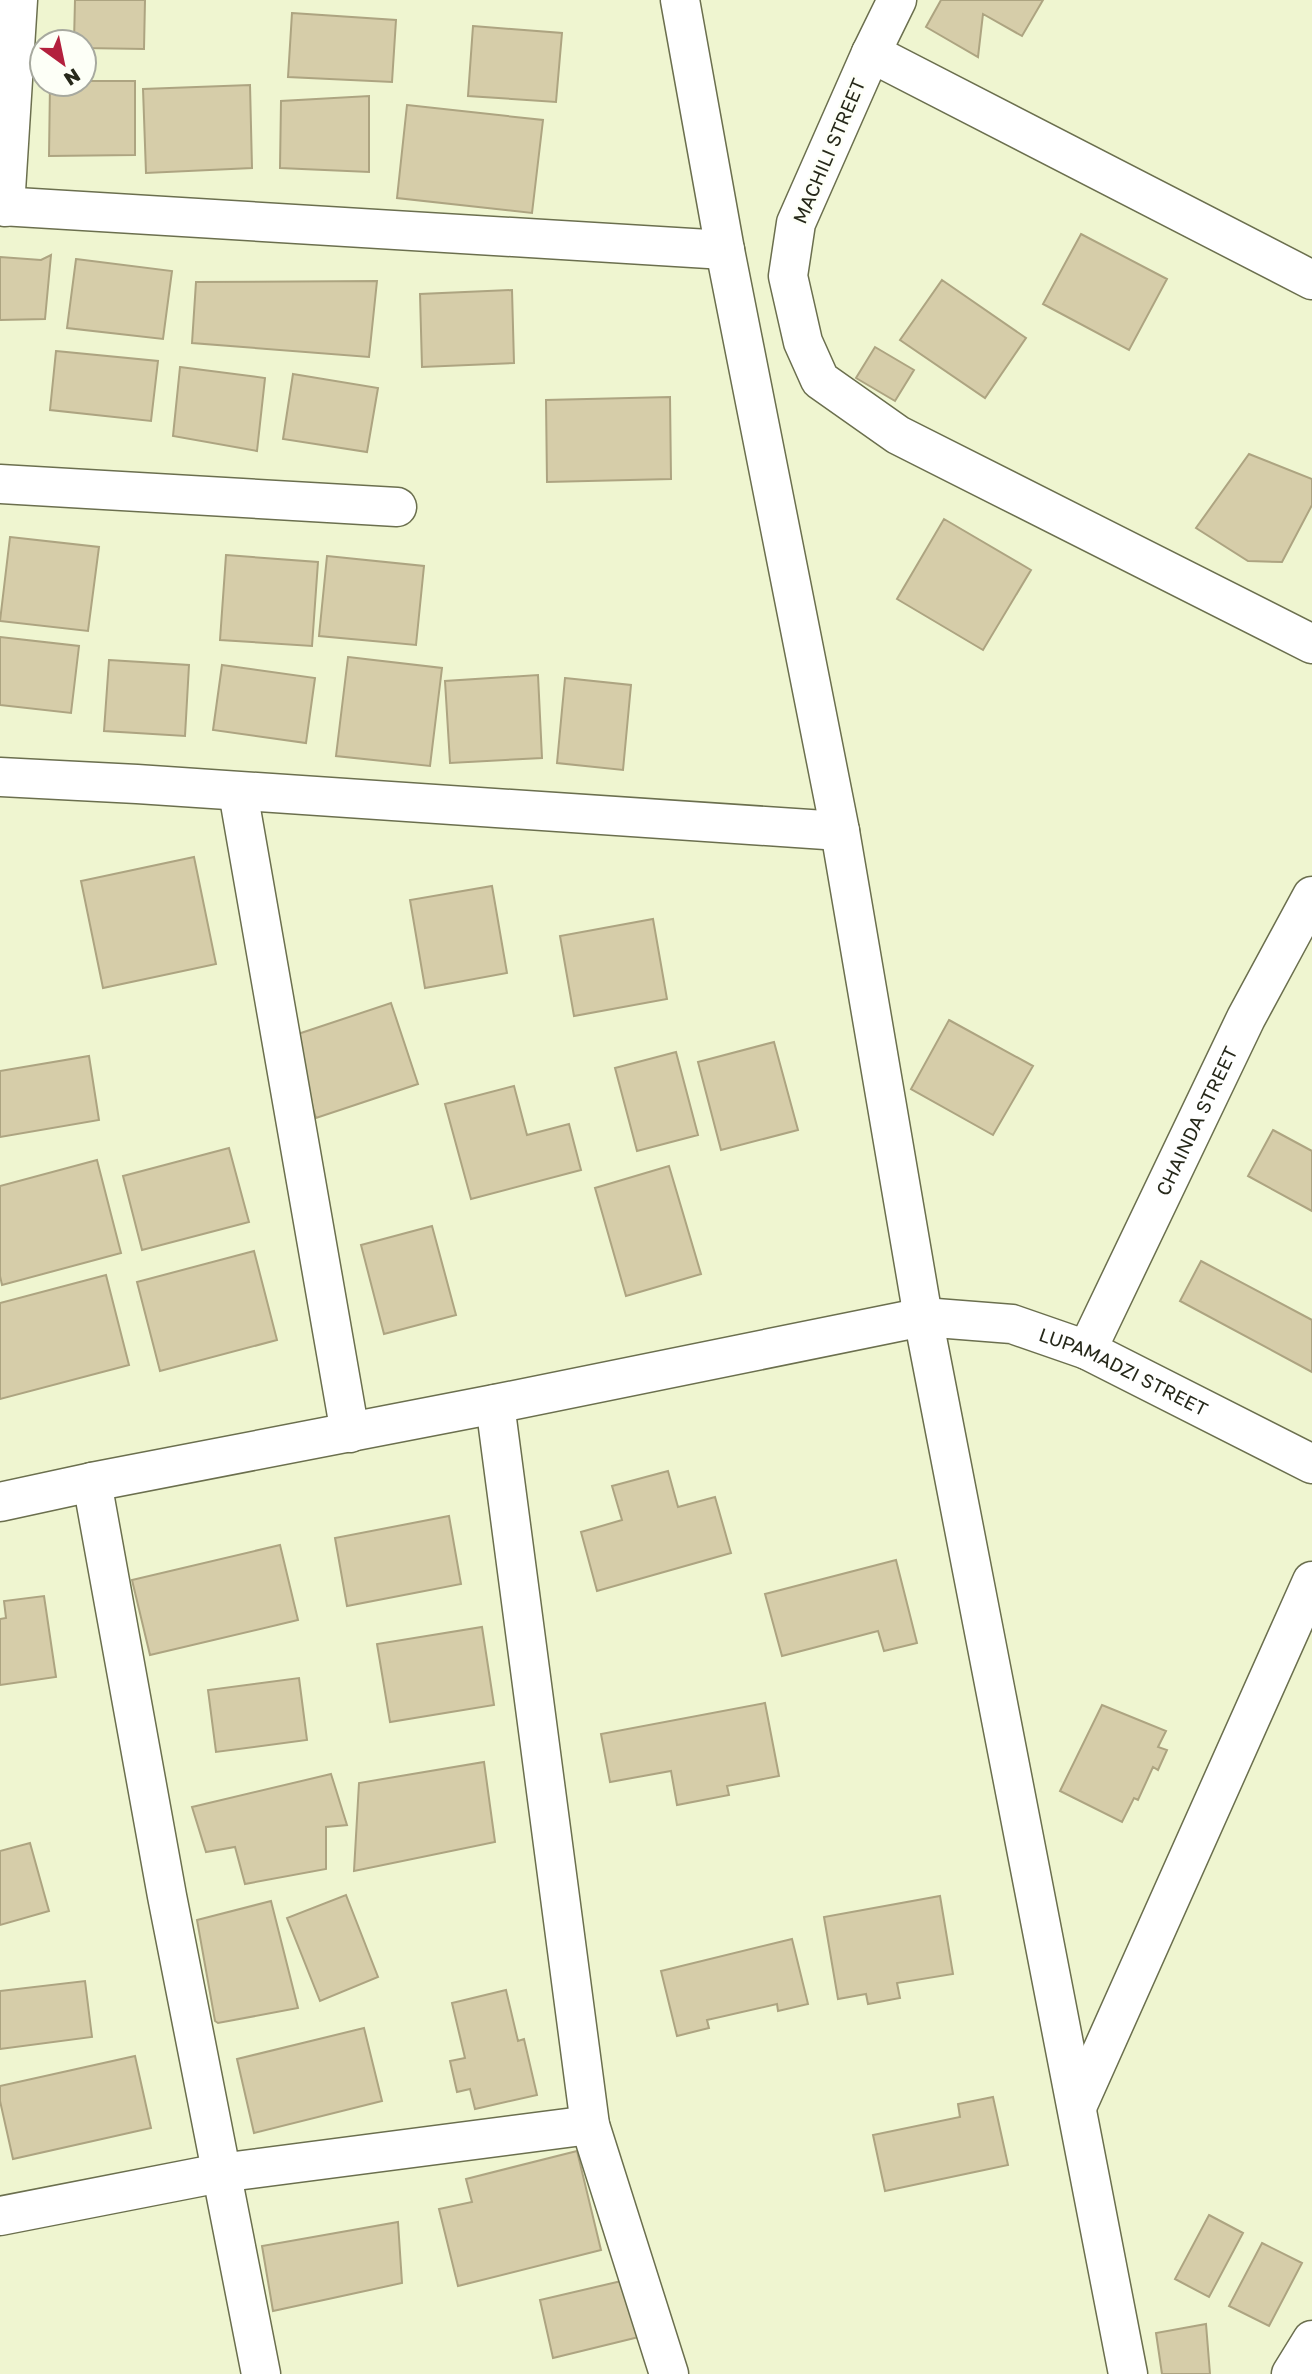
<svg xmlns="http://www.w3.org/2000/svg" width="1312" height="2374" viewBox="0 0 1312 2374" font-family="'Golos Text',sans-serif">
<style>
.building{fill:#d6cda9;stroke:#ada481;stroke-width:2}
.lines{fill:none;stroke-linecap:round;stroke-linejoin:round}
.street-casing{stroke:#6b6f4e;stroke-width:41}
.street{stroke:#fff;stroke-width:38}
.labels{text-anchor:middle;stroke-width:5;stroke-linejoin:round;paint-order:stroke}
.street-label{font-size:19px;fill:#26281a;stroke:#fdfff7}
</style>
<rect width="100%" height="100%" fill="#eff5d0"/>
<!-- building -->
<path class="building" d="M75,0H145L144,49L84,48V42H74Z
M941,0H1043L1022,36L983,14L978,57L926,27Z
M292,13L396,20L392,82L288,77Z
M473,26L562,33L556,102L468,96Z
M84,81H135V155L49,156L50,84H84Z
M250,85L252,168L146,173L143,89Z
M369,96V172L280,168L281,101Z
M407,105L543,120L532,213L397,198Z
M1081,234L1167,279L1129,350L1043,304Z
M51,255L45,319L0,320V257L41,260Z
M76,259L172,271L163,339L67,328Z
M942,280L1026,338L985,398L900,340Z
M377,281L369,357L192,343L196,282Z
M512,290L514,363L422,367L420,294Z
M875,347L914,370L895,401L856,378Z
M56,351L158,361L151,421L50,410Z
M180,367L265,378L257,451L173,436Z
M293,374L378,388L367,452L283,439Z
M670,397L671,479L547,482L546,400Z
M1249,454L1312,479V505L1282,562L1248,561L1196,528Z
M944,519L1031,570L983,650L897,599Z
M10,537L99,547L88,631L0,621Z
M226,555L318,562L312,646L220,640Z
M327,556L424,566L416,645L319,636Z
M0,637L79,646L71,713L0,705Z
M348,657L442,668L430,766L336,756Z
M109,660L189,665L185,736L104,731Z
M222,665L315,678L306,743L213,730Z
M538,675L542,758L450,763L445,681Z
M565,678L631,685L623,770L557,763Z
M194,857L216,964L103,988L81,881Z
M492,886L507,973L425,988L410,900Z
M653,919L667,999L574,1016L560,936Z
M391,1003L418,1084L316,1118L289,1037Z
M949,1020L1033,1066L993,1135L911,1089Z
M774,1042L798,1130L721,1150L698,1062Z
M676,1052L698,1135L637,1151L615,1068Z
M89,1056L99,1120L0,1137V1071Z
M514,1086L527,1135L569,1124L581,1170L471,1199L445,1104Z
M1273,1130L1312,1151V1211L1248,1176Z
M229,1148L249,1222L142,1250L123,1176Z
M97,1160L121,1253L2,1285L0,1276V1186Z
M669,1166L701,1274L626,1296L595,1188Z
M432,1226L456,1315L384,1334L361,1245Z
M254,1251L277,1340L160,1371L137,1282Z
M1201,1261L1312,1320V1372L1180,1301Z
M106,1275L129,1365L0,1399V1303Z
M668,1471L678,1507L715,1497L731,1553L597,1591L581,1532L622,1520L612,1486Z
M449,1516L461,1584L347,1606L335,1538Z
M280,1545L298,1620L150,1655L132,1580Z
M896,1560L917,1643L884,1651L878,1631L782,1656L765,1594Z
M44,1596L56,1677L0,1685V1619L6,1618L4,1601Z
M482,1627L494,1705L390,1722L377,1644Z
M299,1678L307,1740L216,1752L208,1690Z
M765,1703L779,1776L727,1786L729,1795L677,1805L671,1771L610,1782L601,1734Z
M1102,1705L1166,1731L1158,1747L1167,1750L1158,1770L1153,1767L1138,1800L1134,1798L1122,1822L1060,1791Z
M484,1762L495,1842L354,1871L359,1783Z
M331,1774L347,1825L326,1827V1869L245,1884L235,1847L206,1852L192,1807Z
M30,1843L49,1911L0,1925V1851Z
M346,1895L378,1977L320,2001L287,1918Z
M940,1896L953,1974L897,1983L900,1998L868,2004L866,1994L838,1999L824,1917Z
M271,1901L298,2008L218,2023L215,2021L197,1920Z
M792,1939L808,2004L778,2011L777,2004L707,2020L709,2028L677,2036L661,1971Z
M85,1981L92,2037L0,2049V1991Z
M506,1990L518,2041L524,2039L537,2095L475,2109L470,2089L457,2092L450,2061L465,2058L452,2003Z
M364,2028L382,2101L254,2133L237,2059Z
M135,2056L151,2128L13,2159L0,2101V2086Z
M993,2097L1008,2165L885,2191L873,2135L960,2117L958,2104Z
M577,2151L601,2250L458,2286L439,2209L472,2202L466,2179Z
M1209,2215L1243,2233L1209,2297L1175,2279Z
M398,2222L402,2283L273,2311L262,2246Z
M1262,2243L1302,2263L1269,2326L1229,2306Z
M630,2279L643,2336L553,2358L540,2300Z
M1206,2324L1210,2374H1162L1156,2333Z"/>
<g class="lines">
<defs>
<g id="street">
<path d="M680,0L725,250L840,831L923,1317L1128,2374"/>
<path d="M897,0L871,53L796,223L788,276L803,342L820,380L898,435L1312,644"/>
<path d="M871,53L1312,280"/>
<path d="M0,206L725,250"/>
<path d="M5,207L18,0"/>
<path d="M0,484L397,507"/>
<path d="M0,777L137,784L840,831"/>
<path d="M238,792L350,1433"/>
<path id="s1" d="M1087,1350L1246,1018L1312,896"/>
<path d="M495,1404L590,2125L669,2374"/>
<path d="M92,1482L167,1896L261,2374"/>
<path id="s2" d="M0,1502L92,1482L495,1404L923,1317L1012,1324L1087,1350L1312,1464"/>
<path d="M1077,2107L1312,1581"/>
<path d="M0,2216L220,2173L590,2125"/>
<path d="M1291,2374L1312,2340"/>
</g>
</defs>
<!-- street casing -->
<use href="#street" class="street-casing"/>
<!-- street -->
<use href="#street" class="street"/>
</g>
<g class="labels">
<!-- street labels -->
<g class="street-label">
<text transform="translate(829 151) rotate(-67)" y="7">MACHILI STREET</text>
<text dy="7" stroke="none"><textPath href="#s1" startOffset="254">CHAINDA STREET</textPath></text>
<text dy="7" stroke="none"><textPath href="#s2" startOffset="1152">LUPAMADZI STREET</textPath></text>
</g>
</g>
<!-- north arrow -->
<g transform="translate(63 63) rotate(147)"><circle r="33" fill="#fdfff7" stroke="#a7a99f" stroke-width="2"/>
<path d="M0-5L12 26L0 18L-12 26Z" fill="#b3203d"/>
<text y="-10" font-size="19" font-weight="bold" text-anchor="middle" fill="#26281a">N</text>
</g>
</svg>
